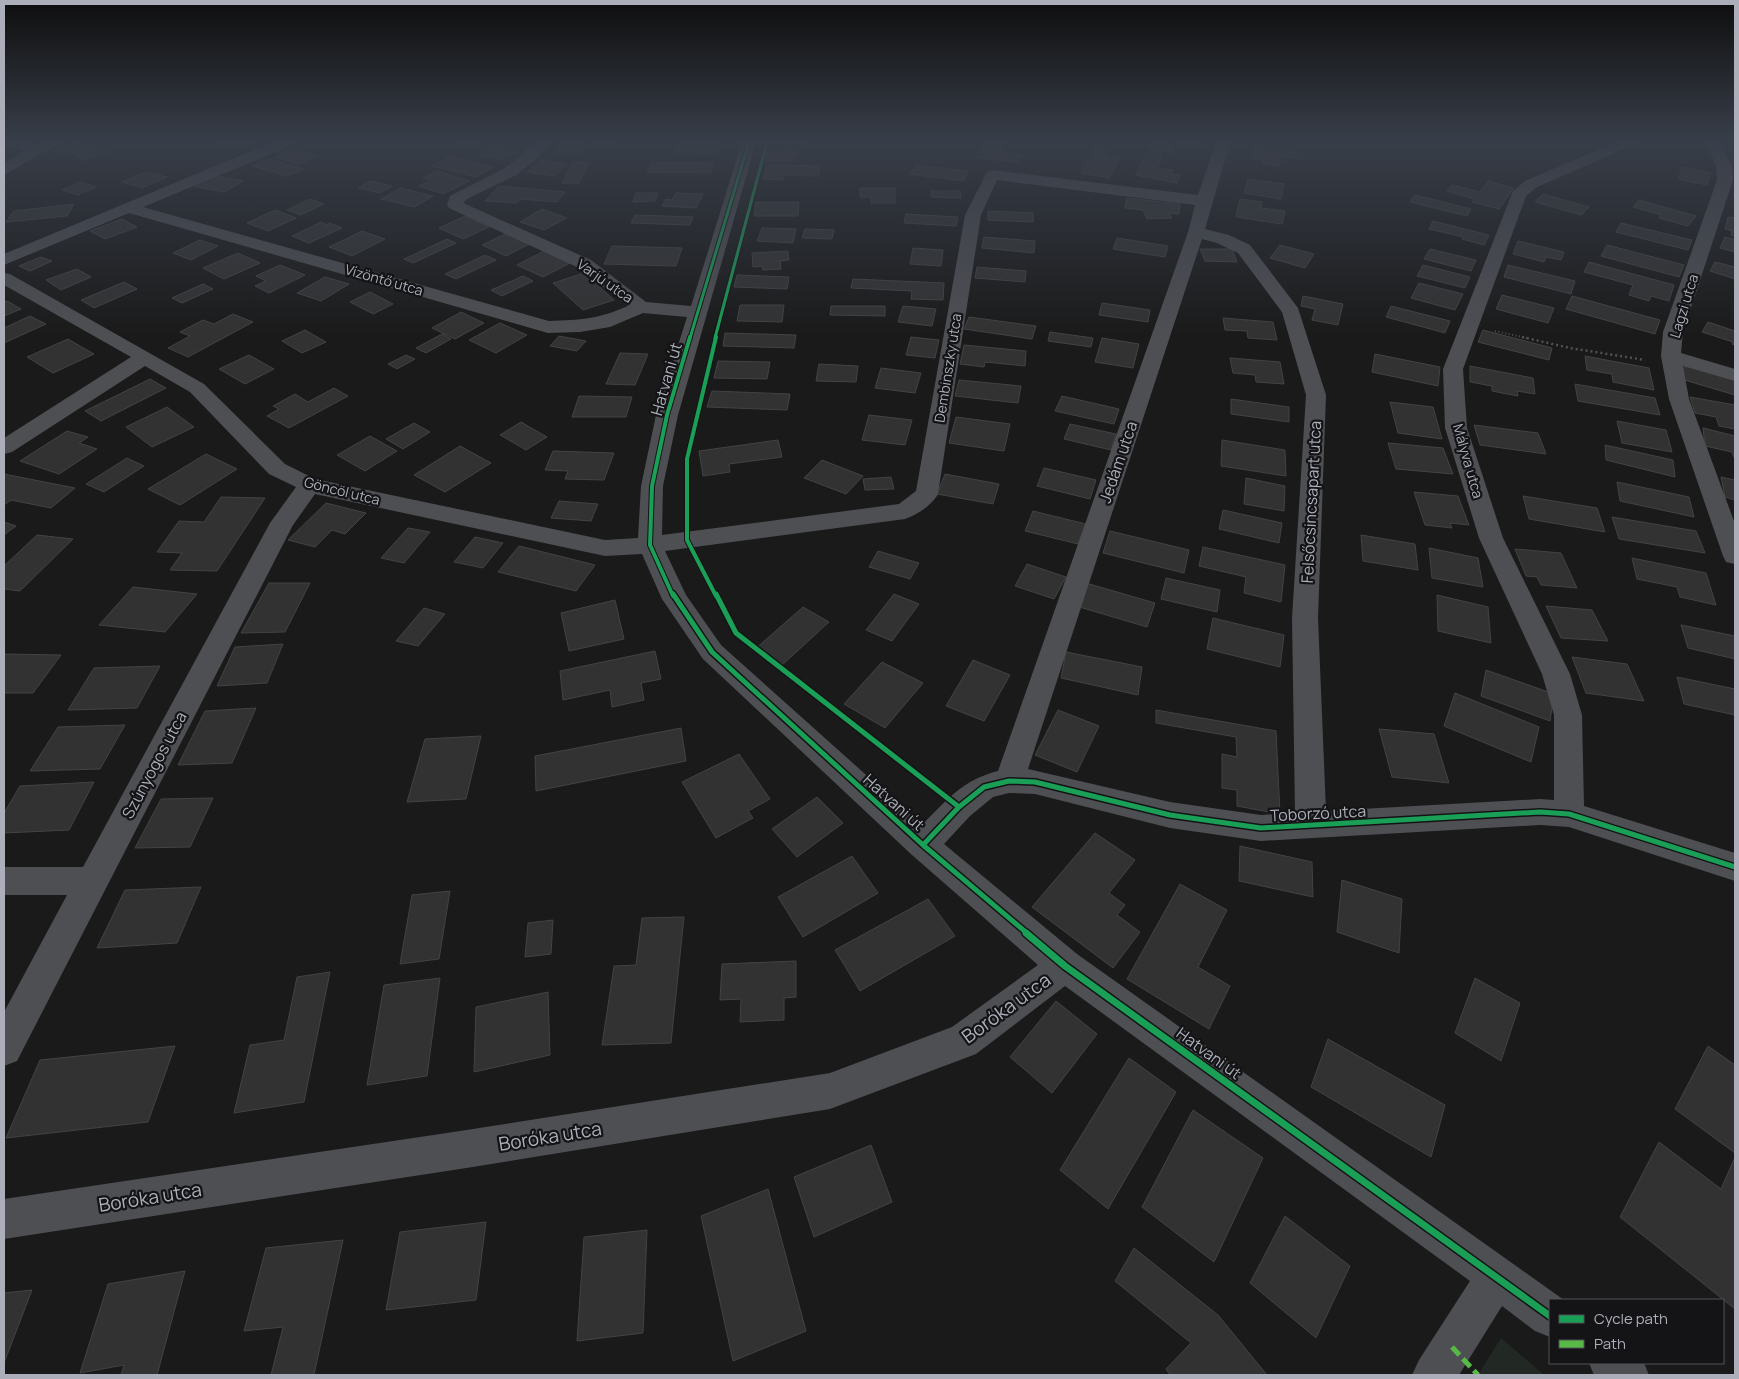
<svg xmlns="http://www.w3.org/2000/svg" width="1739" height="1379" viewBox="0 0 1739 1379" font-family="Manrope,sans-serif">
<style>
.green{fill:#222924}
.building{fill:#323232;stroke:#434346}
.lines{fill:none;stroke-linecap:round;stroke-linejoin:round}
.path-far1{stroke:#505154;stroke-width:2;stroke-dasharray:1 2.5;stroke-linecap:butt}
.path{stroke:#505154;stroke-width:2.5;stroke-dasharray:2 3;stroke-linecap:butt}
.minor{fill:#4e4f53;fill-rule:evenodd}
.quiet{stroke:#58b947;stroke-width:5;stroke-dasharray:11 5;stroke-linecap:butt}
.cycleway-far3-casing{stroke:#141416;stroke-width:5}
.cycleway-far2-casing{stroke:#141416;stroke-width:6}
.cycleway-far1-casing{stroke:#141416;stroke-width:8}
.cycleway-casing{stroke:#141416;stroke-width:10}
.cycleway-far3{stroke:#1a9f57;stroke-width:3}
.cycleway-far2{stroke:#1a9f57;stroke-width:4}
.cycleway-far1{stroke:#1a9f57;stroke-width:5}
.cycleway{stroke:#1a9f57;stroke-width:7}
.labels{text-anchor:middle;stroke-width:4.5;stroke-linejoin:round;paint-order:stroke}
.far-street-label{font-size:14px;fill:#acafba;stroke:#141416}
.street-label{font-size:16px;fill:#acafba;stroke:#141416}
.near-street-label{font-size:19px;fill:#acafba;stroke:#141416}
</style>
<rect width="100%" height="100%" fill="#1a1a1a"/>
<!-- green -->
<path class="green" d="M1501,1338L1544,1375H1478Z"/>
<!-- building -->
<path class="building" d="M77,142L107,151L84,160L75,157L79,156L71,153L67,155L54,151Z
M218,142H256L236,150L215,143Z
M459,142H482L473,147L458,143Z
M561,142H587L581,154H554Z
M597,142L619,143L617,147H595Z
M773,142H811L810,145L772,144Z
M984,142H1006L1001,152L1023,155L1020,162L976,158Z
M1153,142L1174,145L1171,152L1149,149Z
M1178,142H1202L1199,147L1178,144Z
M678,143L721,144L717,155H695L696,153L674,152Z
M496,146L517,152L500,160L480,155Z
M1096,146L1109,148L1105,156L1119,158L1109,178L1081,173Z
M1253,148L1303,153V159L1280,157V166L1263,164V160L1253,159Z
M294,149L318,156L300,164L275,157Z
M769,149L797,150L794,161H765Z
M1146,153L1162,155L1157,168L1173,170L1171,174L1180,175L1177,183L1136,175Z
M451,156L493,167L476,177L433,166Z
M268,159L303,169L287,176L253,166Z
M542,160L568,164L554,176L527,172Z
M573,162H589L579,183H562Z
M652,162L714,163L710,173L647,172Z
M767,165L820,166L818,176L784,175L783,180L763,179Z
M916,165L968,171L963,181L910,174Z
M1683,167L1711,173L1707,185L1678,179Z
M437,171L469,181L443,194L419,186L431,180L423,178Z
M146,172L167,177L142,188L122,182Z
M212,175L243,181L224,192L193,186Z
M1248,179L1284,184L1281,199L1244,193Z
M370,181L392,186L380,193L358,188Z
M1488,181L1514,188L1499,209L1472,202L1475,199L1447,191L1452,185L1480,192Z
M80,182L96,187L78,195L62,190Z
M499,186L565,192L557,202L521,199L516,203L485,201Z
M401,188L433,196L414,207L381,199Z
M860,188H895V203H871V197H860Z
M931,191H960L961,198L931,197Z
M636,193H658L655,201L633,202Z
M676,193L703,194L696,208L662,206L666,199L672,200Z
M1543,194L1589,207L1581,215L1535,202Z
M1415,195L1471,209L1467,216L1410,202Z
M1127,198L1180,204L1179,214L1169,213L1172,218L1147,219L1143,210L1125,208Z
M310,199L324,204L301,215L287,210Z
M1240,199L1262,202L1261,208L1285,211L1282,224L1236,217Z
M1639,200L1696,216L1688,226L1659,218L1661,215L1633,207Z
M756,202H799L798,216H754Z
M74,204L67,216L6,222L14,211Z
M542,209L567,218L544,230L520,222Z
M275,210L296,218L268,231L247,223Z
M988,211L1033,213V222L988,220Z
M906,214L958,217L956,226L904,223Z
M635,215L693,217L690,225L631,223Z
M465,216L489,227L463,239L439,228Z
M1728,217L1735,218V236L1731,235L1732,231L1725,229Z
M122,219L137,227L105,239L90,231Z
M1433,221L1489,235L1484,245L1462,239L1463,237L1429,229Z
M321,222L327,225L330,223L342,228L309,243L292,236Z
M1621,223L1692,240L1688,250L1616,232Z
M762,228L796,229L793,243L757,241Z
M805,229L834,230L832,239L802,238Z
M362,231L385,239L352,256L329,247Z
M505,234L529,244L506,256L482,245Z
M984,237L1035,241L1034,253L982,248Z
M1725,237L1735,240V252L1720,248Z
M1117,238L1168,246L1165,257L1113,249Z
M447,239L456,243L413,263L404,259Z
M200,240L218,246L191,260L173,253Z
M1518,241L1564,252L1561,260L1546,257L1544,262L1513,254Z
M1280,245L1314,254L1305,268L1270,258Z
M1607,245L1684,265L1679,277L1601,256Z
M612,246L682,248L676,266L604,264Z
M913,248L943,250L941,266L910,264Z
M1200,249H1232L1237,262L1205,261Z
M1430,249L1476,260L1471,271L1424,259Z
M544,251L570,263L543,277L517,265Z
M788,251L789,260L780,261L781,269L763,270L762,266L753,267L752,253Z
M238,253L260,263L224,279L203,268Z
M485,255L496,260L456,279L445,274Z
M41,257L52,261L30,271L19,266Z
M1589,262L1674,285L1669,301L1651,296L1649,301L1629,295L1633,285L1584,272Z
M1715,262L1735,267V279L1710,271Z
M280,265L305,275L269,293L255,286L266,281L256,276Z
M1423,265L1470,277L1465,288L1417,276Z
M1508,265L1575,281L1571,294L1504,277Z
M977,267L1026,271L1025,282L975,278Z
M77,269L91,277L61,290L46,280Z
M584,273L614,300L583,310L553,283Z
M737,275L789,277L787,289L734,287Z
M523,276L533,281L502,296L491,290Z
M325,277L349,284L321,301L297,293Z
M853,279L944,283L943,300L911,299L912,291L851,288Z
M124,282L137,289L94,308L81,300Z
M1419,283L1463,294L1455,310L1411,298Z
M203,284L213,289L182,303L172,298Z
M370,292L393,304L373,314L350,302Z
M1502,295L1554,308L1548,323L1496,309Z
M1303,296L1343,304L1338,325L1312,320L1315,309L1301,306Z
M1572,296L1660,320L1655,334L1566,309Z
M7,301L21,309L4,316V302Z
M1102,303L1150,310L1148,322L1099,315Z
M740,305H784L782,322L737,321Z
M831,306H885V316L830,315Z
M903,306L936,309L932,326L898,322Z
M1391,306L1450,321L1445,333L1386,317Z
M461,312L484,323L455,339L432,328Z
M233,314L253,322L188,357L168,348L190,336L180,332L203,320L214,324Z
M30,316L46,324L4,343V328Z
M969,317L1036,326L1032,339L964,329Z
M1223,318L1273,322L1277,340L1248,338L1247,331L1225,330Z
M1708,322L1735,331V345L1732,344L1733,342L1702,332Z
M500,323L527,335L496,353L469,340Z
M305,330L326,342L302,353L282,341Z
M1483,330L1552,348L1549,360L1478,342Z
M1050,332L1093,338L1091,347L1048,341Z
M725,333L796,335L794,348L723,346Z
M442,334L451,339L426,353L416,348Z
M559,336L586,341L577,351L550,346Z
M911,337L939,340L935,358L906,355Z
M1102,338L1139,344L1133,368L1095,362Z
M68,339L94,354L53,373L27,357Z
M964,345L1026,351L1025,366L985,362L984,367L960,364Z
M620,353L648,354L635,385L606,384Z
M1375,354L1440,367L1438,386L1372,372Z
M249,355L274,369L245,384L219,369Z
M406,355L415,359L397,369L388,364Z
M1585,356L1649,368L1654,390L1613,382L1612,374L1587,370Z
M1230,358L1280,362L1284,384L1256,382L1255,375L1233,373Z
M718,361L770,362L767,379L714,378Z
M819,364L858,366L856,382L816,381Z
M1685,364L1735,379V395L1681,379Z
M1470,366L1533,378L1535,394L1517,391L1518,396L1492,391V386L1470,382Z
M881,368L921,373L915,393L875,388Z
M150,379L166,388L101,421L85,411Z
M959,380L1021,386L1018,403L955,396Z
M1575,384L1655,398L1660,415L1578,401Z
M334,388L348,396L289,428L267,416L279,409L273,406L295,394L308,402Z
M712,391L790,394L787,410L707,407Z
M579,396L632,397L626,417H572Z
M1062,396L1119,409L1114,424L1055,411Z
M1690,397L1735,405V429L1719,426L1716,417L1695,413Z
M1231,399L1289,407V422L1231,414Z
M1390,402L1433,407L1442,439L1398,433Z
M167,407L194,427L152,447L126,427Z
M869,415L912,420L905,445L862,440Z
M956,417L1010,424L1004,451L949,443Z
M1617,421L1666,430L1672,452L1622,443Z
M521,422L547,437L526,450L500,435Z
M414,423L430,432L403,449L386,439Z
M1070,424L1116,434L1111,450L1064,439Z
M1474,425L1538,433L1546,454L1480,445Z
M1703,428L1735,436V460L1732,452L1705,446Z
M67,431L88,437L79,443L97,449L59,474L20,461Z
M370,436L397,451L365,471L337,455Z
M778,440L782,457L729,464L730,472L703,476L699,451Z
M1222,440L1285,450L1286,476L1221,466Z
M1388,443L1443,448L1453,474L1396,469Z
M1605,445L1673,460L1675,477L1606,460Z
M460,446L491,463L445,492L414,475Z
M553,451L614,453L604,480L565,479L568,471L545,470Z
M206,454L237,469L180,505L148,489Z
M127,458L144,466L104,492L86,484Z
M822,460L863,476L846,494L804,478Z
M1044,468L1096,480L1090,499L1037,486Z
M4,474L75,488L51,508L11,500L4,505Z
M945,474L999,484L993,504L937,494Z
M891,477L894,489L865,490L863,479Z
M1721,477L1735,480V500L1725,497Z
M1246,478L1285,486L1284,511L1244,504Z
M1617,482L1689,497L1694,517L1620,501Z
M1414,492L1458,496L1469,525L1450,523L1452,528L1425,525Z
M1523,496L1597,508L1605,532L1529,519Z
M221,497L265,498L217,571L170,570L182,553L157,552L179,521L204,522Z
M559,501L598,504L591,521L551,518Z
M326,503L366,513L345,534L332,530L315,547L288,540Z
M1223,510L1282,523L1279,543L1219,529Z
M1033,511L1086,524L1078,544L1025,531Z
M1612,517L1696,531L1705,553L1619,539Z
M4,522L16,526L4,535Z
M408,528L430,532L404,563L381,558Z
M1110,531L1189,550L1184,573L1103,553Z
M37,535L73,539L20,591L4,589V566Z
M1361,535L1415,544L1418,570L1363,561Z
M475,537L503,543L483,568L454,562Z
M519,546L595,565L576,591L498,572Z
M1203,547L1285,565L1281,602L1244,593L1246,577L1199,566Z
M1429,548L1478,558L1483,587L1432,578Z
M1515,549L1561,553L1577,588L1541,585L1537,577L1526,576Z
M878,551L919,563L910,579L869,567Z
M1632,558L1706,573L1716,605L1680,597L1677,587L1637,579Z
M1027,564L1066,577L1054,599L1015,586Z
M1166,578L1220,590L1217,612L1161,599Z
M269,583H310L285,632L241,633Z
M1086,583L1155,603L1147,627L1076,606Z
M133,587L197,594L165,632L99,625Z
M894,594L919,604L892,641L866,630Z
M1437,595L1488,607L1491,643L1438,631Z
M615,600L624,639L569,651L561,613Z
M1546,606L1592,610L1608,641L1561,638Z
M803,607L829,622L781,666L754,650Z
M424,608L445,614L418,646L396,641Z
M1213,618L1284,635L1280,667L1207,649Z
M1681,625L1735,636V659L1688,648Z
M283,644L267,683L217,686L235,647Z
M655,651L661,679L641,683L644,700L612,707L610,690L563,700L560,671Z
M1066,652L1142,667L1138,695L1061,678Z
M4,654L61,655L33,693H4Z
M1572,657L1627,664L1644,701L1586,693Z
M973,660L1010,675L984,721L946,706Z
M882,662L923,683L885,728L844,704Z
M160,666L137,708L68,710L94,668Z
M1486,670L1554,694L1550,721L1481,696Z
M1677,677L1735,689V715L1684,704Z
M1455,693L1539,727L1531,762L1444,726Z
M256,708L232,763L178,765L205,711Z
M1058,710L1099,726L1077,772L1035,755Z
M1156,710L1276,731L1280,814L1237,806V790L1222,788V754L1237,757L1236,737L1156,723Z
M125,725L100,769L30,771L58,727Z
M681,728L686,761L536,791L535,756Z
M1379,729L1434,734L1449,783L1392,777Z
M481,736L466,799L407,802L425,739Z
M739,754L770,799L748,811L753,818L716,838L682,782Z
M94,782L69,830L4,833V813L20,786Z
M817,797L843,823L797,857L772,829Z
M213,798L190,847L135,848L161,799Z
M1095,833L1135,860L1109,893L1125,905L1117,915L1140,932L1113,968L1032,907Z
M1240,846L1312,862L1313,897L1239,881Z
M852,856L878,893L803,937L778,897Z
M1342,880L1402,899L1399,953L1337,932Z
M1180,884L1227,910L1198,967L1230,986L1209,1029L1127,979Z
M201,887L177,943L97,948L125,890Z
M450,891L439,959L400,964L412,895Z
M928,899L955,936L860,991L835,950Z
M684,917L671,1043L602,1045L614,966L636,965L642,918Z
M553,920L551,954L525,957L528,923Z
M796,961V997L784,998V1020L740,1022L741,999L720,1000L722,964Z
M330,972L304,1102L234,1113L250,1045L284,1040L297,977Z
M440,978L427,1076L367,1085L384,985Z
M1475,978L1520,1003L1501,1061L1455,1033Z
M548,992L550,1055L474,1072L476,1007Z
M1056,1001L1097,1034L1052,1093L1010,1057Z
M1328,1039L1445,1105L1431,1157L1311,1087Z
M175,1046L148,1122L6,1138L40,1060Z
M1708,1046L1735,1065V1153L1675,1109Z
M1129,1058L1176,1092L1108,1209L1060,1170Z
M1193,1110L1263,1158L1214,1262L1142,1207Z
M1659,1142L1721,1189L1735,1157V1309L1620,1217Z
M871,1145L892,1202L814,1237L794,1177Z
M768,1189L806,1331L733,1361L701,1216Z
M1285,1216L1350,1266L1316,1338L1250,1283Z
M486,1222L476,1300L386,1310L400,1232Z
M647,1230L643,1333L577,1341L584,1237Z
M343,1240L314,1375H271L283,1327L244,1331L266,1248Z
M1134,1248L1218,1315L1267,1375H1170L1166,1369L1191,1343L1115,1281Z
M185,1271L157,1375H121L124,1365L80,1373L108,1284Z
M32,1290L4,1363V1293Z"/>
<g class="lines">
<!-- path-far1 -->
<path class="path-far1" d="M1495,331L1527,338"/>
<!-- path -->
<path class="path" d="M1522,337L1570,348L1645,360"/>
<!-- minor -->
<path class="minor" d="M4,142H23L36,145L43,142H63L61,145L42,153L4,175V164L24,151L4,146Z
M273,142H294L292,145L143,207L549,321C581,320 598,319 628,306L579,268L449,208L447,205L450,196L505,168L536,142H551L536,159L516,175L467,199L463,203L591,260L646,302L691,306L742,142H756L678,415L663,486L662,535L899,504L916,491L965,215L987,172L992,170L1198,195L1216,142H1230L1205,229L1229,235L1250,245L1298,308L1326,395L1318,618L1326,811L1540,799L1554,800V715L1542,674L1479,538L1445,428L1443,369L1513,191L1525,181L1616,142H1635L1633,145L1537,187L1526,196L1463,369L1467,428L1503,538L1570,674L1582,715L1584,806L1735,853V881L1569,827L1540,825L1261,841L1170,828L1035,794L1009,793L993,797L970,816L944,844L1077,954L1564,1300H1550V1337L1535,1331L1502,1306L1459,1375H1412L1419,1360L1470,1281L1065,986L976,1054L830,1109L460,1169L4,1239V1199L460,1131L830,1073L952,1027L1038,965L912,855L703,659L662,599L642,554L605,556L315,494L293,525L17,1061L4,1066V1012L67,895H4V867H83L270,523L296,487L269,474L190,392L145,366L12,452L4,454V438L131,357L4,285V273L10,274L204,384L285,464L315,479L605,540L638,538L641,486L656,415L687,317L643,313L610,327L580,332L548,333L129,213L4,265V254ZM997,180L1195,205L1188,232L998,771C962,780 947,800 922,825L721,645L686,595L665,551L905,519C917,515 932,505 938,494L981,215ZM1202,239L1217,243L1238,253L1282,312L1306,395L1292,618L1295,813L1261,815L1170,802L1028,769Z
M1706,142H1720L1732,166L1733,180L1683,332L1681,353L1735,369V381L1683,366L1689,399L1735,524V564L1726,562L1723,556L1669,399L1661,356L1663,332L1717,180L1716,166Z
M1589,1363H1644L1649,1375H1594Z"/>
<!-- quiet -->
<path class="quiet" d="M1452,1347L1478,1375"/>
<defs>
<path id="cycleway-far3" d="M690,338L749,142
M715,338L767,142"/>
<path id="cycleway-far2" d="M716,337L687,459V540L716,596
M673,596L650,545L652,486L667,415L690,337"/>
<path id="cycleway-far1" d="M673,594L712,652L923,845L1028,934
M716,594L736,633L959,807
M923,845L959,807L984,787L1009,781L1035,782L1170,815L1261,828L1540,812L1569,814L1735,867"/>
<path id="cycleway" d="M1026,933L1065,966L1550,1316"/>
</defs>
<!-- cycleway-far3 casing -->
<use href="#cycleway-far3" class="cycleway-far3-casing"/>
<!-- cycleway-far2 casing -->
<use href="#cycleway-far2" class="cycleway-far2-casing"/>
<!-- cycleway-far1 casing -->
<use href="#cycleway-far1" class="cycleway-far1-casing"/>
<!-- cycleway casing -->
<use href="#cycleway" class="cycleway-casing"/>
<!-- cycleway-far3 -->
<use href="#cycleway-far3" class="cycleway-far3"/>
<!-- cycleway-far2 -->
<use href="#cycleway-far2" class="cycleway-far2"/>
<!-- cycleway-far1 -->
<use href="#cycleway-far1" class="cycleway-far1"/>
<!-- cycleway -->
<use href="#cycleway" class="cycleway"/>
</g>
<!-- sky -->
<linearGradient id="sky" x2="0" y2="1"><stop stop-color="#0e0e0e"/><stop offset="0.42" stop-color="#383e49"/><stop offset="1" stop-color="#383e49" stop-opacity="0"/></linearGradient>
<rect width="1739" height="335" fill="url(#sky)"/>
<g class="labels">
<!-- far-street labels -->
<g class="far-street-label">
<text transform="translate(384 280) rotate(16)" y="5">Vízöntő utca</text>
<text transform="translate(605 281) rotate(35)" y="5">Varjú utca</text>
<text transform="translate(1684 306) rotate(-73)" y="5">Lagzi utca</text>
<text transform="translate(948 368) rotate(-81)" y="5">Dembinszky utca</text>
<text transform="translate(1468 461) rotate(74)" y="5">Mályva utca</text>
<text transform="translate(342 491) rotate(14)" y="5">Göncöl utca</text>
</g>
<!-- street labels -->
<g class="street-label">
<text transform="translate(666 379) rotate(-74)" y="6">Hatvani út</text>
<text transform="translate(1118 462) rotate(-71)" y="6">Jedám utca</text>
<text transform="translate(1311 502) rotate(-87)" y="6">Felsőcsincsapart utca</text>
<text transform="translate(154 765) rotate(-62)" y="6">Szúnyogos utca</text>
<text transform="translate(894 802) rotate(42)" y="6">Hatvani út</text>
<text transform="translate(1318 813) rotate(-3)" y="6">Toborzó utca</text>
<text transform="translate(1209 1053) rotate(36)" y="6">Hatvani út</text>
</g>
<!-- near-street labels -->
<g class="near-street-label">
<text transform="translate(1006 1008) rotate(-36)" y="7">Boróka utca</text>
<text transform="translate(550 1136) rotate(-9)" y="7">Boróka utca</text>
<text transform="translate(150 1197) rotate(-9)" y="7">Boróka utca</text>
</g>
</g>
<!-- border -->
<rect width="1739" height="1379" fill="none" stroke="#acafba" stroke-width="10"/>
<!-- legend -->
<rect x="1549" y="1299" width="175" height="65" fill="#141416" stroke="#515258"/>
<rect x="1559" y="1315" width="25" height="8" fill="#1a9f57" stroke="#515258"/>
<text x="1594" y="1324" font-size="15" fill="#acafba">Cycle path</text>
<rect x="1559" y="1340" width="25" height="8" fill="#58b947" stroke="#515258"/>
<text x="1594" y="1349" font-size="15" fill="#acafba">Path</text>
</svg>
